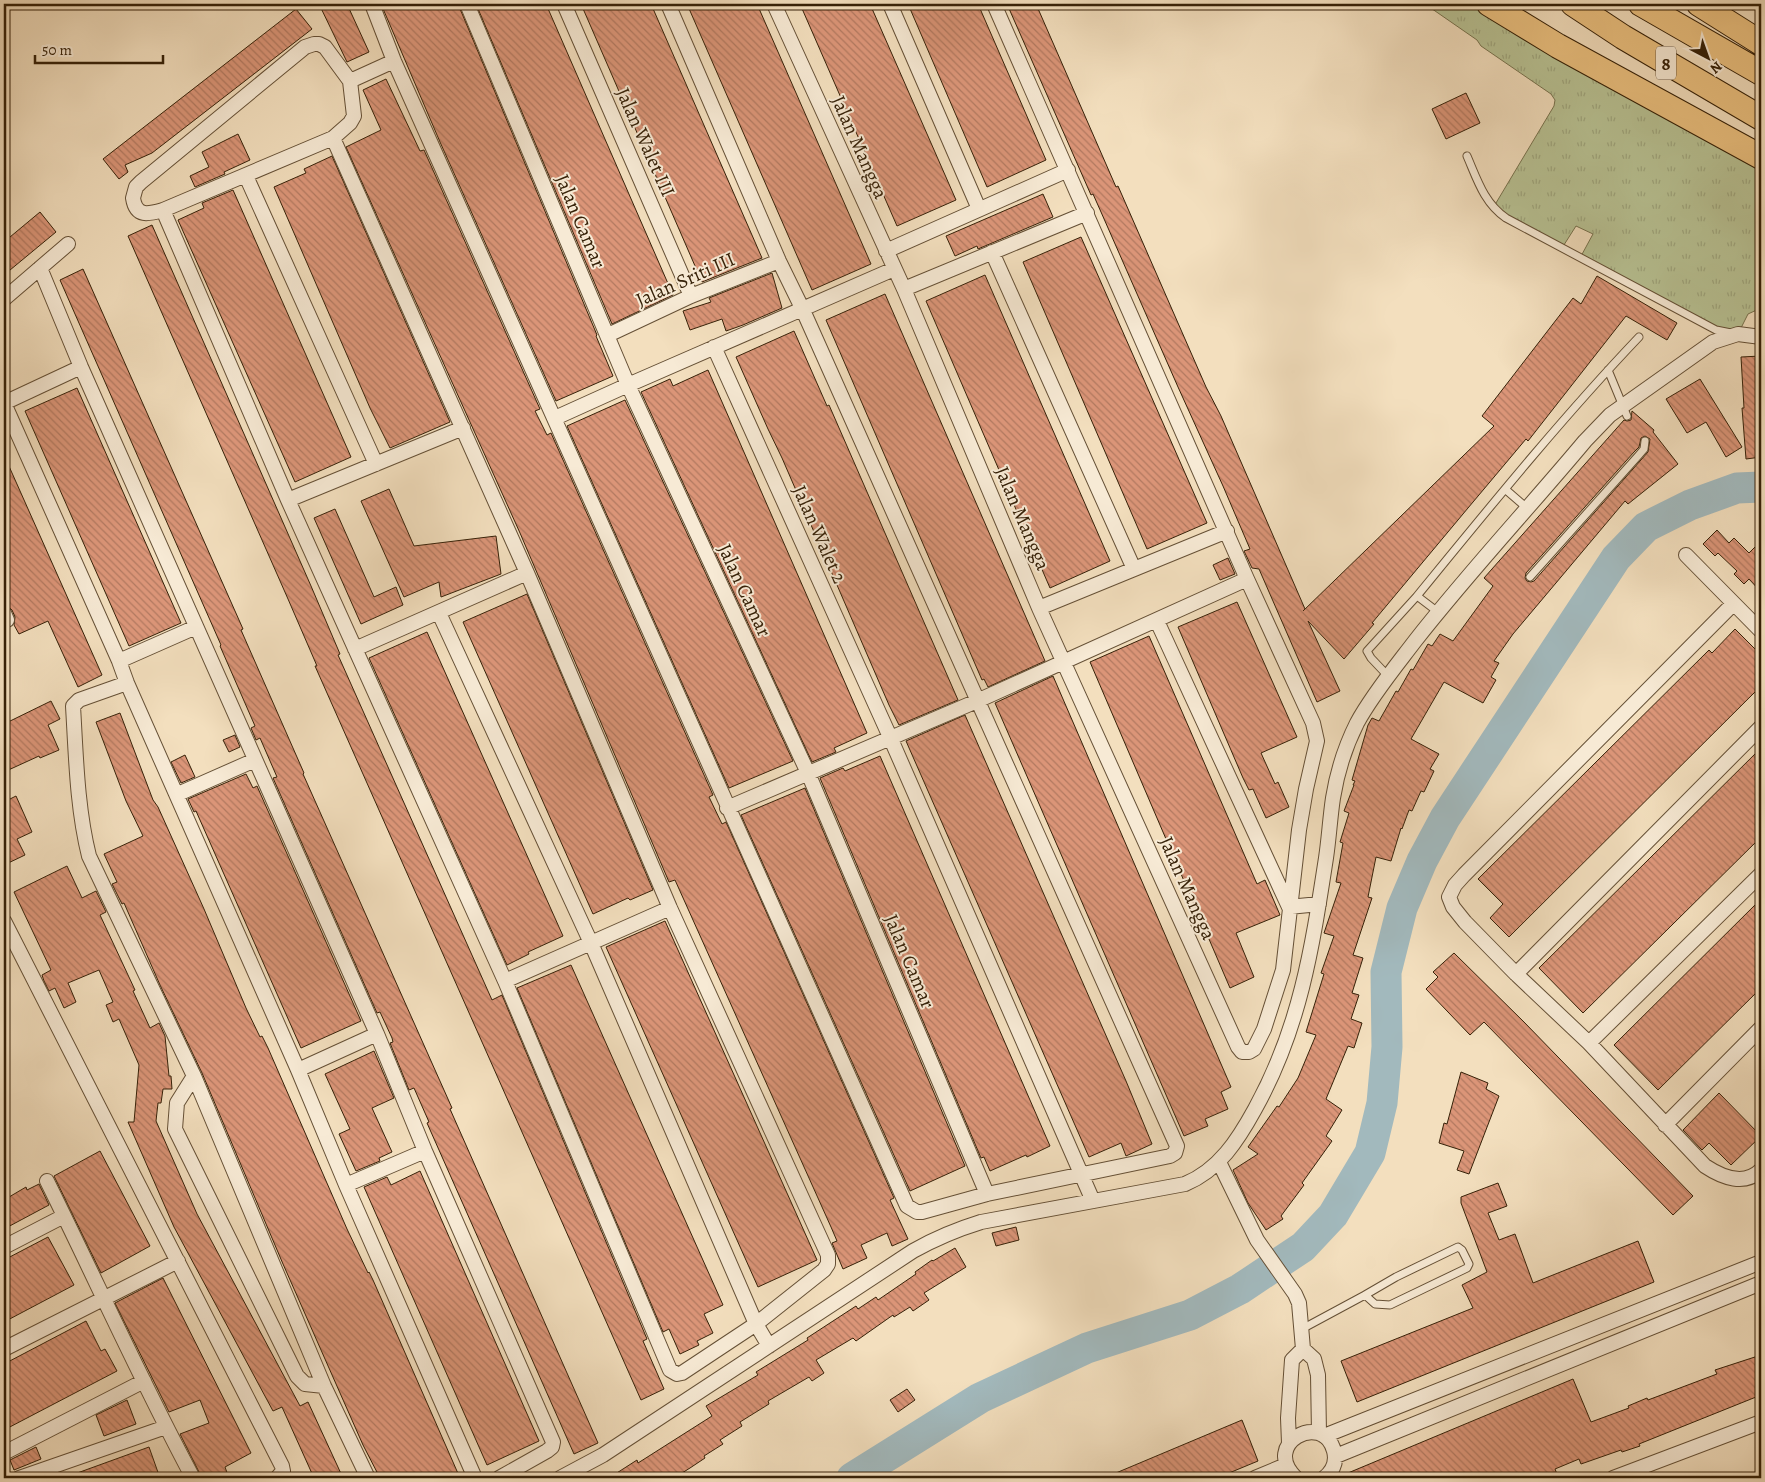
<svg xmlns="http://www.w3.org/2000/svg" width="1765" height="1482" viewBox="0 0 1765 1482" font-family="Alegreya,serif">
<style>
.grass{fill:url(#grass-tufts);stroke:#77724e}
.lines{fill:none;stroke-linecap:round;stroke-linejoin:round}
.river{stroke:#a2b9bd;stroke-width:31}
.building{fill:url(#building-back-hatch);stroke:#362108;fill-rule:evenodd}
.lane-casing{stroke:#655036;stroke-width:9}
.street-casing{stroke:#655036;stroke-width:16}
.highway-casing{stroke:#362108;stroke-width:26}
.lane{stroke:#f7ead5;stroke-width:7}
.street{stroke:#f7ead5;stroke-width:14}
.highway{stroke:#eac07f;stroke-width:24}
.labels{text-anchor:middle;stroke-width:4;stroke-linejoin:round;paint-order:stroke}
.shield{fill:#f7ead5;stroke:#705d46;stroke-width:1}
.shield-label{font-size:19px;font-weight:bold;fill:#362108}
.street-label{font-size:20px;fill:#362108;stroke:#f7ead5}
</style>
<defs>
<pattern id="grass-tufts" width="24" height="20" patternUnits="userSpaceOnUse" patternTransform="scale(1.25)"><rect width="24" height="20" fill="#b8c294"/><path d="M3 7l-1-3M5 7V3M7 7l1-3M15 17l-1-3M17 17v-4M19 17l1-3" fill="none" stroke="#9fa67e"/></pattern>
<pattern id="building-back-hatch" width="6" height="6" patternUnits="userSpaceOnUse" patternTransform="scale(1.25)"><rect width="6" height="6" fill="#db9578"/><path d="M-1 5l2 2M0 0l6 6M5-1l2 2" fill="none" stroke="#b27960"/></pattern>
</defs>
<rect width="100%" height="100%" fill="#f3dfbe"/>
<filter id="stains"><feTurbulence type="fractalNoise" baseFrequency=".004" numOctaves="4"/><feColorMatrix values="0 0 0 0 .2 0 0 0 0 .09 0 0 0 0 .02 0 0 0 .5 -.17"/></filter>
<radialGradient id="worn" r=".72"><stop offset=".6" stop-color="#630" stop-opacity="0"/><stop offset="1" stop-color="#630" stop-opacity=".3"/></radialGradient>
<!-- grass -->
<path class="grass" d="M1425,4H1489L1761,157V308L1748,314L1738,334L1716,330L1580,258L1593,234L1576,226L1562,248L1493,208L1554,106L1555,100L1551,94L1481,46L1477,40Z"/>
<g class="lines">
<!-- river -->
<path class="river" d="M852,1478L980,1398L1087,1348L1190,1315L1240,1289L1303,1247L1333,1215L1370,1153L1382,1103L1387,1047L1386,972L1402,908L1422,861L1445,818L1616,558L1646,527L1690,505L1737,488L1761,487"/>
</g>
<!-- building -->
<path class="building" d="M319,4H347L369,52L347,62Z
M381,4H458L597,335L596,336L613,376L556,401L440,142Z
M476,4H546L673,295L612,324Z
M581,4H651L762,258L702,282Z
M687,4H757L871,264L812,290Z
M800,4H870L956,200L897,226Z
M908,4H978L1046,160L987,187Z
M1007,4H1036L1116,187L1118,186L1206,387L1221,416L1305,609L1303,611L1494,426L1482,416L1573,298L1581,304L1597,276L1677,323L1667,340L1626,316L1528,441L1526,439L1468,508L1372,623L1374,624L1344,659L1308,621L1340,691L1317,702L1259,569L1252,568L1244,551L1250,549L1223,486L1178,387L1101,212L1093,194L1091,195Z
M296,9L312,29L152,153L125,165L128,172L119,179L103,159Z
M386,79L420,151L424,150L540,409L535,411L547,435L551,433L713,795L709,797L722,824L726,822L894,1198L890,1200L908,1239L892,1246L887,1233L861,1245L867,1258L843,1269L832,1243L837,1241L831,1227L675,880L669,882L520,533L346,147L381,130L363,90Z
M1466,93L1480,123L1446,139L1432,109Z
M238,134L250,160L224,172L225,174L195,187L190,176L209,167L202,152Z
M332,156L450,422L390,448L370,408L274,187L306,173L304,169Z
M233,190L351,457L295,482L178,220L204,208L202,203Z
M1043,194L1053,217L978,249L977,246L955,256L946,236Z
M40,212L56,232L4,275V242Z
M152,225L311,586L340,654L338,655L492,1000L502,995L647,1339L643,1341L664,1389L641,1400L315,666H317L288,599L128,236Z
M1081,237L1207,523L1147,549L1023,262Z
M83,269L243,629L241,630L304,773L303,774L452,1108L450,1109L598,1443L574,1454L427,1123L429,1122L414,1088L409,1090L390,1043L393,1042L392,1038L380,1012L377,1013L273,778L277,777L260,738L256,740L251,728L255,726L220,646L221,645L60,280Z
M772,273L782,308L743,325L726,331L722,319L690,330L683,311L711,302L709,298Z
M985,275L1110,561L1050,588L926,301Z
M885,294L1045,661L988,687L984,679L982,680L826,320Z
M794,331L827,406L829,405L958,700L899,725L889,705L782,458L768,429L736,357Z
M1761,356V457L1746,459L1742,408H1744L1741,357Z
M708,370L867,733L834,748L836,752L812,762L641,392L670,379L673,386Z
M1700,379L1742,447L1726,457L1706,422L1687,433L1666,399Z
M77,388L181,623L129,646L25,411Z
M625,400L793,761L729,788L567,426Z
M1632,411L1654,430L1653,432L1678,464L1628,504L1625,501L1513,634L1494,661L1499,663L1491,677L1496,680L1483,703L1444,682L1411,739L1439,754L1430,769L1434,771L1424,792L1421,791L1412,811L1409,810L1402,829L1401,828L1391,861L1376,857L1368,897L1372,898L1353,955L1363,958L1352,993L1359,995L1351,1019L1362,1023L1354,1048L1348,1046L1326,1099L1342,1110L1326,1136L1332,1141L1302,1183L1304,1185L1281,1216L1283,1219L1266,1230L1248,1203L1233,1170L1258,1154L1248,1147L1277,1106L1279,1107L1298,1078L1316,1035L1306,1032L1324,974L1321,973L1334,936L1324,933L1341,883L1336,882L1343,843L1340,842L1349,813L1344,811L1354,785H1353L1355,781L1352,780L1368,725L1372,718L1379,721L1396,691L1398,692L1411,669L1413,670L1428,644L1432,646L1440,634L1453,641L1493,586L1484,578L1624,420L1627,421L1631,420ZM1645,436L1650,439L1648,452L1534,581L1531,582L1527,581L1525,578L1526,573L1634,452L1639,447L1641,438Z
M4,455L102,675L78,687L48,621L19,634L14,625L15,617L12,610L5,604L4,601Z
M389,489L414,546L496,536L501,574L441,597L439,582L404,597L361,501Z
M335,509L374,597L396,587L403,605L361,624L314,518Z
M1717,530L1729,543L1734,538L1749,553L1761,541V592L1749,579L1744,584L1734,574L1737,571L1718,553L1715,556L1703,544Z
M1228,558L1235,574L1220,580L1213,565Z
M527,594L653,890L630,900L628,898L593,914L463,622Z
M1237,602L1297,737L1261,753L1275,784L1278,782L1289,807L1266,818L1253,789L1249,790L1243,778L1178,627Z
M1735,629L1761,655V686L1509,937L1490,918L1503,904L1478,879L1709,650L1712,653Z
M427,632L563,936L528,952L529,954L507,965L369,658Z
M1149,636L1257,884L1265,880L1280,915L1236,933L1254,977L1230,988L1090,662Z
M1053,676L1231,1087L1221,1092L1228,1109L1205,1119L1208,1126L1184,1136L995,703Z
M51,701L60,719L48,725L59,750L40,758L39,756L4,772V724Z
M120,713L153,800L158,807L204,909L246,1008L260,1037L262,1036L268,1048L347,1229L368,1273L369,1272L373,1280L460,1478H380L363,1445L283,1264L202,1073L160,985L124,903L122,904L112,884L117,882L104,854L143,836L126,801L96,722Z
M965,715L1126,1081L1152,1144L1126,1156L1121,1143L1089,1157L906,741Z
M235,735L240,747L229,752L223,740Z
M1761,748V837L1583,1013L1539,968Z
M185,755L195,777L181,783L171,762Z
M880,756L1050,1146L1027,1157L1026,1155L990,1171L984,1157L981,1158L820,778L843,768L845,771Z
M246,774L253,788L257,786L361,1021L301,1048L196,811L194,812L188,799Z
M805,788L965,1166L910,1191L741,815Z
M16,796L32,832L17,839L25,855L4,865V802Z
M67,866L82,898L96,891L106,912L100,915L135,990L133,991L150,1028L159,1023L165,1036L169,1076H171L172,1089H163L161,1103H158L156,1121L197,1214L300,1406L308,1402L343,1478H314L282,1407L273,1411L174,1227L128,1122H134L139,1065L119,1019L113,1022L106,1005L113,1002L99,970L68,983L76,1002L64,1008L55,988L49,991L44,981L42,975L51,970L14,892Z
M1761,899V988L1658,1090L1614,1045Z
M665,921L817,1260L758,1287L606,947Z
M1454,953L1524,1022L1693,1196L1673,1215L1484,1022L1470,1035L1426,989L1438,977L1433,972Z
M571,965L723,1305L704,1314L713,1333L697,1341L699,1345L680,1354L669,1329L663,1332L517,988Z
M374,1051L394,1098L372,1108L392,1152L379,1158L380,1161L356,1171L339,1134L350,1129L325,1074Z
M1461,1072L1488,1083L1486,1089L1499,1096L1469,1174L1457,1170L1464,1151L1439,1143L1444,1123L1447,1124Z
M1719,1093L1761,1136L1731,1165L1709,1143L1702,1150L1683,1130Z
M100,1151L150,1246L101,1273L54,1176Z
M420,1171L539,1441L487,1465L364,1187L387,1177L391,1185Z
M1498,1183L1507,1206L1488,1213L1499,1240L1515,1234L1533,1283L1638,1241L1654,1282L1357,1402L1341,1361L1473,1308L1462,1285L1487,1272L1461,1203V1197Z
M39,1184L49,1205L4,1229V1200L26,1187L27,1190Z
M1016,1227L1019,1240L996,1246L992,1233Z
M48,1237L74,1285L4,1322V1260Z
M955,1248L966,1267L924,1293L929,1300L913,1311L910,1307L894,1317L893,1315L856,1341L853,1338L816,1360L824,1373L812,1381L809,1377L768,1401L769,1404L740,1422L742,1426L720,1440L723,1444L704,1456L705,1458L690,1468L674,1478H609L637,1460L638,1463L712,1416L706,1406L758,1375L756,1372L808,1340L807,1338L856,1306L858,1309L876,1297L878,1300L916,1274L915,1272L932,1260L933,1261Z
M163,1278L251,1453L225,1467L229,1478H202L180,1434L209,1423L200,1400L169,1412L115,1303Z
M86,1321L101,1351L105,1349L117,1371L4,1430V1364Z
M1761,1355V1395L1639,1444L1640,1446L1622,1452L1621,1450L1581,1464L1579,1459L1555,1469L1557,1474L1546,1478H1336L1573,1379L1591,1422L1629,1408L1628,1406L1647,1398L1648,1400L1717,1374L1715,1370Z
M907,1389L915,1400L898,1412L890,1400Z
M127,1400L136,1424L104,1436L96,1415Z
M1242,1420L1258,1461L1217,1478H1104Z
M36,1447L41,1459L14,1470L10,1460Z
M149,1447L160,1478H69V1476Z"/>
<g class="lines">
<defs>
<path id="lane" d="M1467,156C1477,179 1484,203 1506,218L1716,330L1731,333
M1608,370L1627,416
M1505,489L1528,509
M1530,577L1638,456L1644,449L1645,441
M1438,612L1417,596C1489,508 1561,419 1639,337
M1388,676L1371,658L1367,651L1417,596
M1300,1330L1365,1295L1375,1304L1390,1305L1467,1268L1469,1264L1462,1250L1458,1247L1396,1277L1365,1295"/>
<path id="street" d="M372,4L394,61L907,1206L917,1212H922L987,1194L1170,1156L1175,1153L1177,1146L802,308L779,261L668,4
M467,4L628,385L808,773L987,1194
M564,4L691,296
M774,4L904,289L1039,608L1238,1047L1242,1052H1249L1254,1049L1264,1029L1283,970L1299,830L1306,789L1317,741L1313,723L1247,579L994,4
M890,4L979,209
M314,44H319L325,47L350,81L354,116L350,123L333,138L163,210C149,214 136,218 133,198L136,187L141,182L305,47Z
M350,81L394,61
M246,176L376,464
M163,210L288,500L505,981L670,1370L677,1374L682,1373L756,1324L824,1270L828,1264V1255L670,908L527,573L333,138
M886,251L1068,170
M992,252L1134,569
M40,268L81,367L377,1034L425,1151L553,1442L552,1447L547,1451L499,1478
M904,289L1087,213
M4,299L68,244
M608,335L691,296L779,261
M714,347L890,737L1093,1201
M4,403L119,661L127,683L298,1070L346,1185L475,1478
M4,403L81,367
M555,418L628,385L894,269
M288,500L463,428
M1686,555L1761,631
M1733,604L1464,875L1455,885L1449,897L1453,907L1465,922L1516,974L1589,1043L1705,1166C1723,1178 1745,1186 1761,1170
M1039,608L1227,531
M4,613L7,620
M439,613L591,943L756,1324L769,1346
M1157,621L1289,907L1319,904
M355,649L527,573
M119,661L196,627
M127,683L79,700L73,706C76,756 77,808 89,856L194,1076L324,1386L368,1478
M178,794L255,760
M727,808L977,701L1247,579
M4,921L282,1466L283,1471L277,1478
M1516,974L1761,727
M505,981L670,908
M1589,1043L1761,874
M298,1070L377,1034
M194,1076L177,1103L175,1129L297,1376L305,1384L324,1386
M1665,1125L1761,1028
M1219,1162L1257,1240L1295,1294L1299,1303L1303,1349L1314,1359L1318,1375L1319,1433
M47,1181C96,1280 141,1381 193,1478
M346,1185L425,1151
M4,1247L64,1216
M4,1349L178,1261
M1324,1436L1761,1262
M1289,1443L1288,1418L1292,1360L1303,1349
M4,1453L144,1381
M1336,1456L1761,1283
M19,1478L166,1427
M560,1478L603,1455L913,1251C936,1238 955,1230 981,1222L1185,1184C1219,1170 1238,1140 1255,1109C1300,1028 1312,949 1326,858C1329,838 1330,818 1333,798C1337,773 1346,745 1357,723C1372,695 1396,666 1415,641C1469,572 1529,508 1585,441L1610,415L1713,342L1738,334L1761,337
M1255,1478L1286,1465
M1296,1478C1260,1444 1323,1410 1334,1451C1337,1462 1333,1471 1324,1478
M1613,1478L1761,1422"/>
<path id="highway" d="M1489,4L1558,46L1761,157
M1573,4L1623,37L1761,118
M1641,4L1761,73
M1699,4L1761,43"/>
</defs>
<!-- lane casing -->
<use href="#lane" class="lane-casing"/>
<!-- street casing -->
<use href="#street" class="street-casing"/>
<!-- highway casing -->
<use href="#highway" class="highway-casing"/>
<!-- lane -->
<use href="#lane" class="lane"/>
<!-- street -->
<use href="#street" class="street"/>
<!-- highway -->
<use href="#highway" class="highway"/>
</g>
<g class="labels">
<!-- shield labels -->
<rect class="shield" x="1656" y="46.5" width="20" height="33" rx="4"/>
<g class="shield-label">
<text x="1666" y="70">8</text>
</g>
<!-- street labels -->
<g class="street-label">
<text transform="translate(646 142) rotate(66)" y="7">Jalan Walet III</text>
<text transform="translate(860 147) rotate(66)" y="7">Jalan Mangga</text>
<text transform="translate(581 221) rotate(67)" y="7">Jalan Camar</text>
<text transform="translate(685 279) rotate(-24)" y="7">Jalan Sriti III</text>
<text transform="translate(1023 518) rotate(67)" y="7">Jalan Mangga</text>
<text transform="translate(820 534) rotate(66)" y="7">Jalan Walet 2</text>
<text transform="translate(745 590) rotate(65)" y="7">Jalan Camar</text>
<text transform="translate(1188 888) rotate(66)" y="7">Jalan Mangga</text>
<text transform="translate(910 961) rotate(67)" y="7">Jalan Camar</text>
</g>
</g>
<!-- margin -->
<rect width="1765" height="1482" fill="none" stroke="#f3dfbe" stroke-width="20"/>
<rect x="5" y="5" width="1755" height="1472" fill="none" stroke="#362108" stroke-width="2.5"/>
<rect x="10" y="10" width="1745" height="1462" fill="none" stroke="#362108"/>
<!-- north arrow -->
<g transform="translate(1708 58) rotate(139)" stroke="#f7ead5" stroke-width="4" paint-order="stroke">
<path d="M0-4L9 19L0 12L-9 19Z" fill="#362108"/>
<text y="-8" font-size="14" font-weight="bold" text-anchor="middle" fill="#362108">N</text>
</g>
<!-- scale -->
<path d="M35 55v8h128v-8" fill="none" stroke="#362108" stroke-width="2.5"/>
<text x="42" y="55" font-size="15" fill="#362108" stroke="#f7ead5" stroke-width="4" paint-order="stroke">50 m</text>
<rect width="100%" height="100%" filter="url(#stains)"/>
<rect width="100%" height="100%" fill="url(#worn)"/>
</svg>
